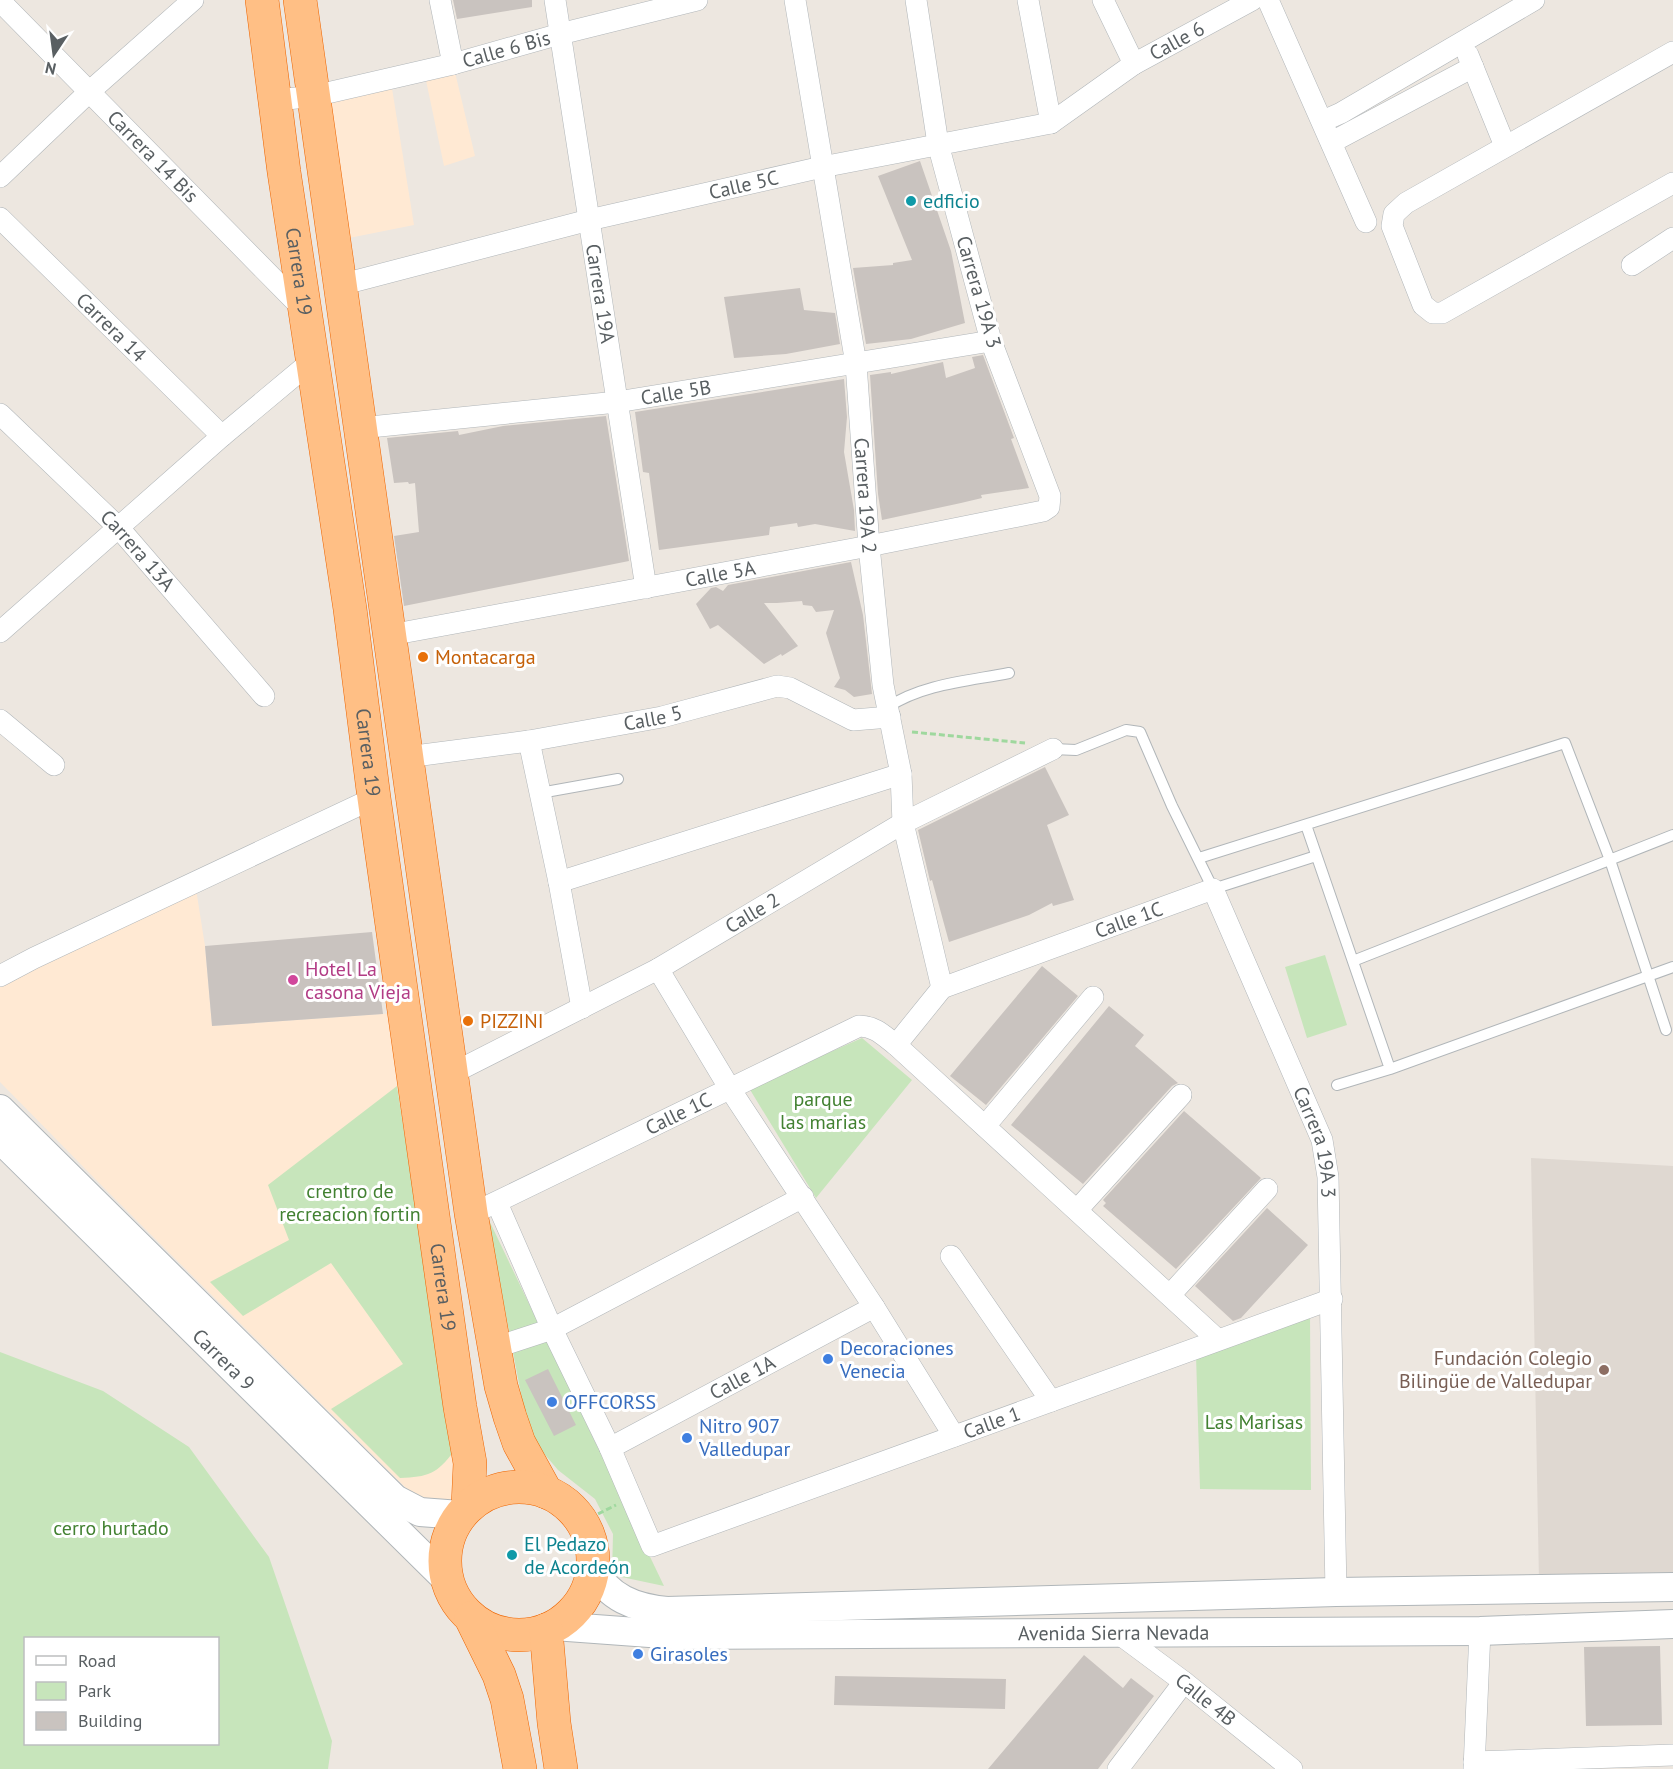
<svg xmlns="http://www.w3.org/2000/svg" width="1673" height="1769" viewBox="0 0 1673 1769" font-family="'PT Sans',sans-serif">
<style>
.commercial{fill:#ffe9d3}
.education{fill:#dfd8d1}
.green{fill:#c7e5bb;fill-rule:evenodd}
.building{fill:#c9c3bf}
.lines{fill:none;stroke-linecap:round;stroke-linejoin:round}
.lane-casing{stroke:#b1b6b9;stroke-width:12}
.street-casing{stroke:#b1b6b9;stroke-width:22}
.secondary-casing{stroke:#b0b6b9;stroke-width:30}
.highway-casing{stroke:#ed6400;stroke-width:34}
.path{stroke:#9fd89e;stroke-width:3;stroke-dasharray:6 3;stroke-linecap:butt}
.lane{stroke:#fff;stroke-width:10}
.street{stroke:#fff;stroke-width:21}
.secondary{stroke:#fff;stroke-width:28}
.highway{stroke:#ffbf85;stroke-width:33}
.culture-dot{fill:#0f9aa8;stroke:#fff;stroke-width:2}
.food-dot{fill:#e8710a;stroke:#fff;stroke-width:2}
.hotel-dot{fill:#d1479c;stroke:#fff;stroke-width:2}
.shop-dot{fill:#3f7fe0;stroke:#fff;stroke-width:2}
.education-dot{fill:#8d6e63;stroke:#fff;stroke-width:2}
.labels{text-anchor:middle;stroke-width:6;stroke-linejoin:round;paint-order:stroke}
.street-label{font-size:20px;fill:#595f62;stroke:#fff}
.culture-label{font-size:20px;fill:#0d838f;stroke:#fff;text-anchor:start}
.food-label{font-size:20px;fill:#c56008;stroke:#fff;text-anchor:start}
.hotel-label{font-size:20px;fill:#b23c85;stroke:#fff;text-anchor:start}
.park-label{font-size:20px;fill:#428131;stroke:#fff}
.shop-label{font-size:20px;fill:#366cbe;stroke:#fff;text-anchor:start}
.education-label{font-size:20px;fill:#785e54;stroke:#fff;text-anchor:end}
</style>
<rect width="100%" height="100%" fill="#ede7e0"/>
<!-- commercial -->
<path class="commercial" d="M453,64L475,156L444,166L424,71Z
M390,76L414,225L334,241L314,96Z
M196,889L205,946L212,1026L395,1013L461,1463L458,1504L424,1499L406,1488L107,1191L0,1082V984Z"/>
<!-- education -->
<path class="education" d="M1531,1158L1673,1166V1575L1539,1582Z"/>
<!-- green -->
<path class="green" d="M1325,955L1347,1025L1307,1038L1285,967Z
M862,1038L912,1080L816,1198L749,1088Z
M397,1086L454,1451C437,1474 428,1477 400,1478L331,1409L403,1364L331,1263L243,1316L210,1282L289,1240L268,1185Z
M487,1216L664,1586L612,1575L613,1534L595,1499L558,1470L529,1436Z
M1310,1313L1311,1490L1200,1489L1196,1355Z
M0,1352L103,1391L189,1447L269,1557L332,1741L328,1769H0ZM26,1638H218V1744H26Z"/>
<!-- building -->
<path class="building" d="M453,0H532V7L457,19Z
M920,161L951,251L965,323L911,339L866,344L853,268L893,265V263L912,260L878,176Z
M800,288L804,310L835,313L840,344L786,354L734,358L724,297Z
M983,355L1014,438L1011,439L1029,488L981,495L982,498L961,503L882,520L878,494L870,375L891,372V374L943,362L946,378L975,368L972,357Z
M844,379L847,417L844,452L854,510L855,531L815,524L798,527L797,523L770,527L769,535L659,550L649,473L643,472L635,412Z
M606,416L629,561L404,606L394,536L419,532L415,483L409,484L408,482L394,483L387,438L458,431L459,435L503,426Z
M851,562L863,615L872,694L854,697L845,690L834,687L840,678L826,633L834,610L816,612L812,606L803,605L802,601L777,603H764L798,646L782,656L781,654L764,664L718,625L710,629L696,604L711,588L716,587L723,591L728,585Z
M1045,767L1069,815L1047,825L1074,900L1053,906L1052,903L1029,915L949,942L932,880L930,881L918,830Z
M372,932L383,1014L212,1026L205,946Z
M1042,966L1078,996L986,1105L950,1076Z
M1109,1006L1144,1035L1135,1046L1178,1083L1172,1086L1083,1184L1011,1125Z
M1184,1111L1261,1178L1176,1269L1103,1206L1106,1203L1103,1200Z
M1267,1208L1308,1245L1241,1318L1233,1321L1195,1286Z
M548,1369L576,1425L554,1436L525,1380Z
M1660,1646L1662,1725L1586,1726L1584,1647Z
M1084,1655L1123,1688L1131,1678L1154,1696L1098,1769H988Z
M835,1676L1006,1679L1005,1709L834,1705Z"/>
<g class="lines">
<defs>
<path id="lane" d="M888,707C923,684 968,681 1009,673
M1053,749L1076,750L1126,730L1140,732L1172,806L1213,889L1316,856
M540,793L618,779
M1306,825L1390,1069
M1199,858L1565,743L1610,860L1666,1030
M1353,961L1673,835
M1337,1085L1390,1069L1673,967"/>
<g id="street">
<path d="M440,0L453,64"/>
<path id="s1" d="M555,0L646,588"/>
<path id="s2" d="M795,0L856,364L869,546L883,685L901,774L903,823L942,988"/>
<path d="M1028,0L1051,123"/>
<path d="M1103,0L1134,64"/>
<path d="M1268,0L1366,222"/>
<path id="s3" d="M0,1L305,311"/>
<path d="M1673,52L1406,203L1394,214L1392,226L1423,305L1433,313H1442L1673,183"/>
<path d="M1468,55L1505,146"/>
<path id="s4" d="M274,80L280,94L287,99L314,96L453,64L560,34L697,0"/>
<path d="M1323,121L1341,113L1534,0"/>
<path d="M1332,142L1473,67"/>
<path d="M0,177L89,92L193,0"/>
<path id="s5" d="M0,218L222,436"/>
<path d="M1632,265L1673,238"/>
<path id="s6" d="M340,285L589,220L822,167L1051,123L1134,64L1252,0"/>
<path id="s7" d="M0,414L118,527L264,696"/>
<path id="s8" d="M360,428L617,402L991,341"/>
<path d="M0,632L222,436L313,360"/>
<path id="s9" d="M390,635L869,546L1043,511L1049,507L1050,496L991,341L938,144L916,0"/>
<path d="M0,720L54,765"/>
<path d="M529,741L559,882L582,1008"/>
<path id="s10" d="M407,757L529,741L662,717L777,686L790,688L853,720L890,717"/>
<path d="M559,882L901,774"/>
<path d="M658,969L730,1089L874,1307L954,1436"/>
<path d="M0,976L34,958L374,798"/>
<path id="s11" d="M896,1045L942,988L1213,889L1322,1140L1328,1177L1336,1592"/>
<path id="s12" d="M451,1074L658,969L903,823L1053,749"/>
<path d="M985,1126L1093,997"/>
<path id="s13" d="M497,1203L552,1329L610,1448L652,1546L1332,1299"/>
<path id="s14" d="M484,1208L859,1026C875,1026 884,1036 896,1045L1218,1340"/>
<path d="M1077,1210L1181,1095"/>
<path d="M951,1256L1051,1401"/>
<path d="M1170,1295L1267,1189"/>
<path d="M494,1348L552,1329L803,1197"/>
<path id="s15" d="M610,1448L874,1307"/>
<path id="s16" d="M1118,1633L1184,1682L1292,1769"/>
<path d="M1474,1762L1673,1755"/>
<path d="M1118,1769L1184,1682"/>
<path d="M1474,1769L1480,1631"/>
</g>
<g id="secondary">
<path d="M0,1109L395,1499L420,1512L460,1515"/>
<path id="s17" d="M0,1139L447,1580"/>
<path d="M593,1568C608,1598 635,1608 667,1611L1336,1592L1673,1587"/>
<path id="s18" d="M554,1626L677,1635L1480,1631L1673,1624"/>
</g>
<g id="highway">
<path id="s19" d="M262,0L284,172L350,609L374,798L460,1407L470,1463L468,1506"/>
<path d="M300,0L471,1213L501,1386L510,1417L519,1443L546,1492"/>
<circle cx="519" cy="1561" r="74"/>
<path d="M471,1618L499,1675L507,1699L520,1769"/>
<path d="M546,1630L554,1723L561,1769"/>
</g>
</defs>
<!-- lane casing -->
<use href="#lane" class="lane-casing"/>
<!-- street casing -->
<use href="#street" class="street-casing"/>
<!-- secondary casing -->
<use href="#secondary" class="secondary-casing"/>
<!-- highway casing -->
<use href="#highway" class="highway-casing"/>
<!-- path -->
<path class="path" d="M912,732L1025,743
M582,1522L616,1505"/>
<!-- lane -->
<use href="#lane" class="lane"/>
<!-- street -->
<use href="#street" class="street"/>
<!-- secondary -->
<use href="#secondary" class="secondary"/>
<!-- highway -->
<use href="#highway" class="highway"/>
</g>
<!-- markers -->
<g class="culture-dot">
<circle cx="911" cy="201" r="6"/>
<circle cx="512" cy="1555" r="6"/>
</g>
<g class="food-dot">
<circle cx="423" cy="657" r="6"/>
<circle cx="468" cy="1021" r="6"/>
</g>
<circle class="hotel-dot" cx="293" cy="980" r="6"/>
<g class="shop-dot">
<circle cx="828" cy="1359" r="6"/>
<circle cx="552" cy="1402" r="6"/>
<circle cx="687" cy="1438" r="6"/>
<circle cx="638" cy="1654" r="6"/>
</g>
<circle class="education-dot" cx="1604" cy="1370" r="6"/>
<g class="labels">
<!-- street labels -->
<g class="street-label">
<text dy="7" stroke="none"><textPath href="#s6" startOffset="880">Calle 6</textPath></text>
<text dy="7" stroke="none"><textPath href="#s4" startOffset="249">Calle 6 Bis</textPath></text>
<text dy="7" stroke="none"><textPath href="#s3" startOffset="218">Carrera 14 Bis</textPath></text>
<text dy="7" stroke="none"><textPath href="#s6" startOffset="416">Calle 5C</textPath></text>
<text dy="7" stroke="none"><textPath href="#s19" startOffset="274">Carrera 19</textPath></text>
<text transform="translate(979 292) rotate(74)" y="7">Carrera 19A 3</text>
<text dy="7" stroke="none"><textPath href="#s1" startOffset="297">Carrera 19A</textPath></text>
<text dy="7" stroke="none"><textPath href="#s5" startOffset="156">Carrera 14</textPath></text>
<text dy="7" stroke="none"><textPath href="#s8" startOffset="318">Calle 5B</textPath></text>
<text dy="7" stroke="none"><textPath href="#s2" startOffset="501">Carrera 19A 2</textPath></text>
<text dy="7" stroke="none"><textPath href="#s7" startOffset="194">Carrera 13A</textPath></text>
<text dy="7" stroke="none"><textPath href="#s9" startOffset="336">Calle 5A</textPath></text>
<text dy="7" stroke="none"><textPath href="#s10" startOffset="249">Calle 5</textPath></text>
<text dy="7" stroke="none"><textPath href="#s19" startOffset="760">Carrera 19</textPath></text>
<text dy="7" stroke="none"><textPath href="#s12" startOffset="342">Calle 2</textPath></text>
<text dy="7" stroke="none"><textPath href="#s11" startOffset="272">Calle 1C</textPath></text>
<text dy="7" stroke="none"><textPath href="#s14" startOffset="216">Calle 1C</textPath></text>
<text dy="7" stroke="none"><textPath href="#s11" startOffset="636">Carrera 19A 3</textPath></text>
<text dy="7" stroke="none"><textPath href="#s19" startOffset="1300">Carrera 19</textPath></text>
<text dy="7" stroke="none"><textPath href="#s17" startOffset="314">Carrera 9</textPath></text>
<text dy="7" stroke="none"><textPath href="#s15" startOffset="150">Calle 1A</textPath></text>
<text dy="7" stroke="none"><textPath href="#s13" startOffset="738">Calle 1</textPath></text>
<text dy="7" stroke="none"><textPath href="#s18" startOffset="560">Avenida Sierra Nevada</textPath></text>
<text dy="7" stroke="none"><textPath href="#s16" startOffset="110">Calle 4B</textPath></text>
</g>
<!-- culture labels -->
<g class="culture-label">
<text x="923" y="208">edficio</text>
<text x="524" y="1551">El Pedazo<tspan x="524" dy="23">de Acordeón</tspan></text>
</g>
<!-- food labels -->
<g class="food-label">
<text x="435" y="664">Montacarga</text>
<text x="480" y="1028">PIZZINI</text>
</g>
<!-- hotel labels -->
<g class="hotel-label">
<text x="305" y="976">Hotel La<tspan x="305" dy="23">casona Vieja</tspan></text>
</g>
<!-- park labels -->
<g class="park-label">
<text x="823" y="1106">parque<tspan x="823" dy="23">las marias</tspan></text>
<text x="350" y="1198">crentro de<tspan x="350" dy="23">recreacion fortin</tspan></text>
<text x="1254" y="1429">Las Marisas</text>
<text x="111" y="1535">cerro hurtado</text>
</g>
<!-- shop labels -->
<g class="shop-label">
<text x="840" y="1355">Decoraciones<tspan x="840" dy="23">Venecia</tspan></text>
<text x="564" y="1409">OFFCORSS</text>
<text x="699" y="1433">Nitro 907<tspan x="699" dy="23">Valledupar</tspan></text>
<text x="650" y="1661">Girasoles</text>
</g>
<!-- education labels -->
<g class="education-label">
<text x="1592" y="1365">Fundación Colegio<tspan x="1592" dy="23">Bilingüe de Valledupar</tspan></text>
</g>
</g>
<!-- legend -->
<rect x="24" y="1637" width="195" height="108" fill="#ffffff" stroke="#bdbfc0" stroke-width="1.5"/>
<rect x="36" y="1656" width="30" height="9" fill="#ffffff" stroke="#bdbfc0" stroke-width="1.5"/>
<text x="78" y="1667" font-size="18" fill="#595f62">Road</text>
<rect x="36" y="1682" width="30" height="18" fill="#c7e5bb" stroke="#bdbfc0" stroke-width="1.5"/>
<text x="78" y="1697" font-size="18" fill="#595f62">Park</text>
<rect x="36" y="1712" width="30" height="18" fill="#c9c3bf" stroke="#bdbfc0" stroke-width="1.5"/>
<text x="78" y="1727" font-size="18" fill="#595f62">Building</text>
<!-- north arrow -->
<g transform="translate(54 54) rotate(193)" stroke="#ffffff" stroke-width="4.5" paint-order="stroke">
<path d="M0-4.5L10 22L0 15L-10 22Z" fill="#595f62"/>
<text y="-9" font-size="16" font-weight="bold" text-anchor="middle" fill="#595f62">N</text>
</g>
</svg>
